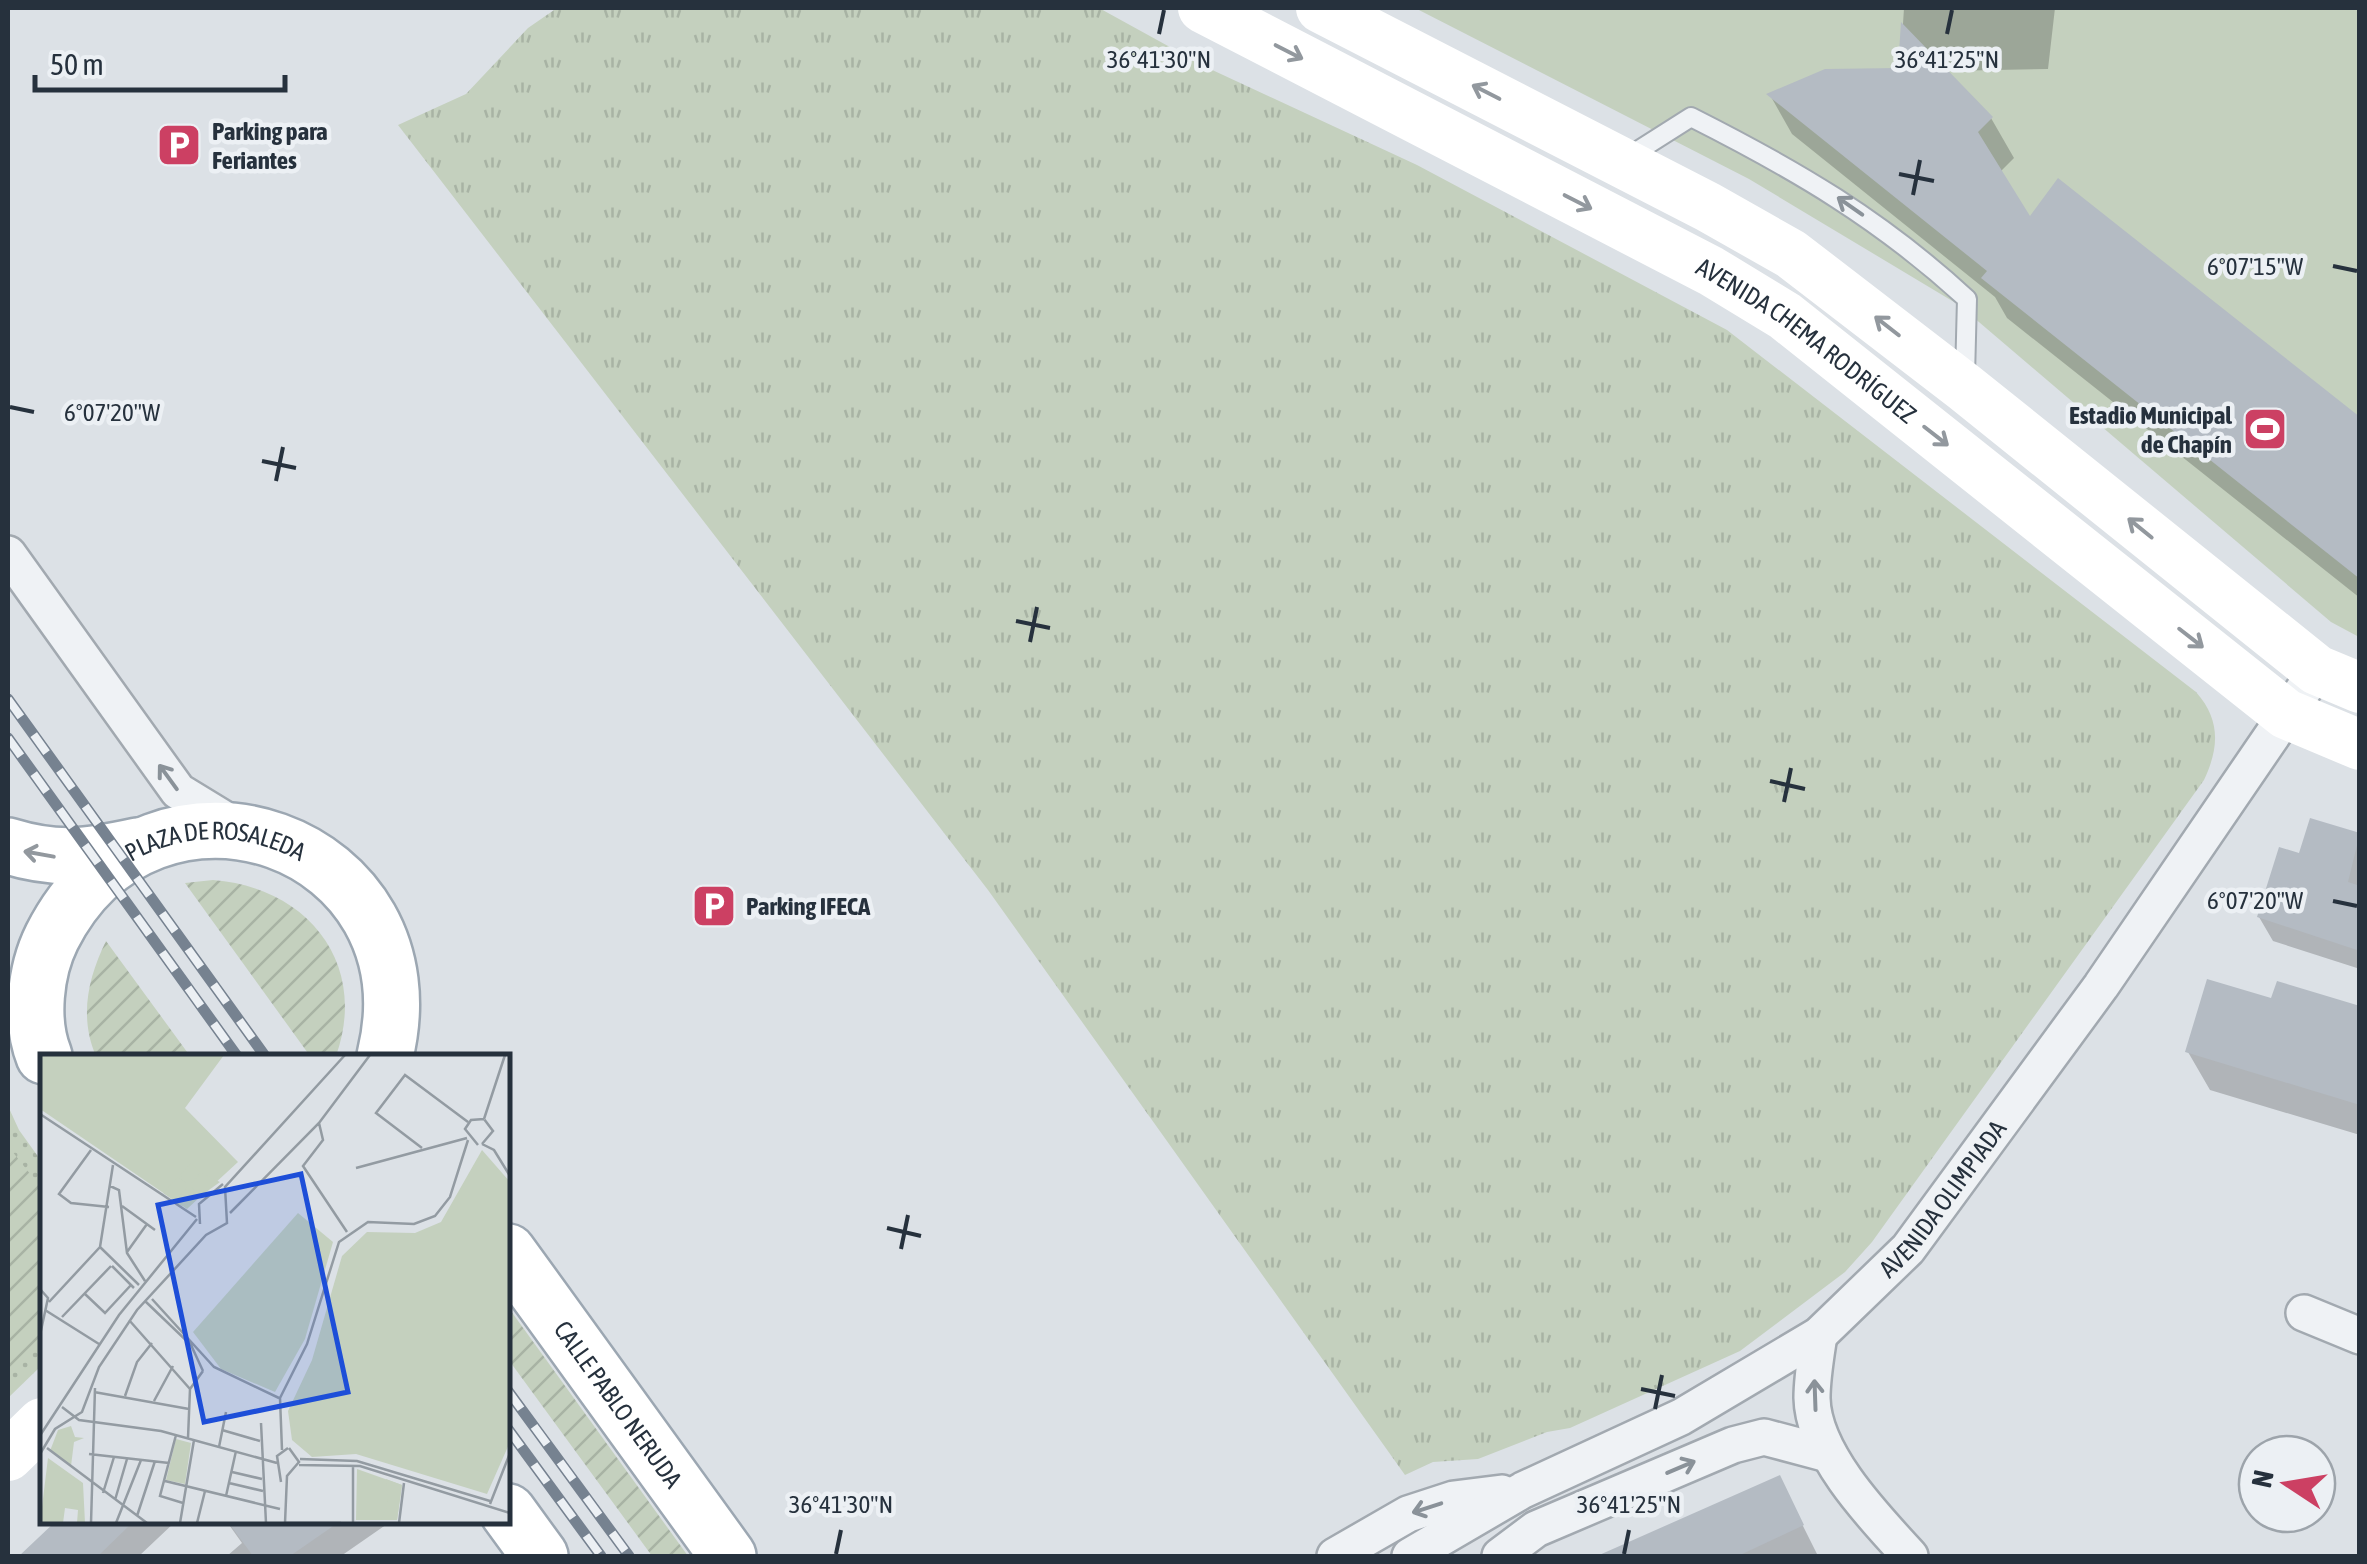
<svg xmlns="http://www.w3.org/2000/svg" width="2367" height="1564" viewBox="0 0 2367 1564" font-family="'Asap Condensed',sans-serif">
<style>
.grass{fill:url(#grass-tufts)}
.park{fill:url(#park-dots)}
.garden{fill:url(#garden-furrows)}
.pitch{fill:#c4d0be}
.shadow{fill:#0003}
.building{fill:#b4bbc3}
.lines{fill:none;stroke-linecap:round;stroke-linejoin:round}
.lane-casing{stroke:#a2a9b0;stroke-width:22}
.street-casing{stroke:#a2a9b0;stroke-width:40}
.primary-casing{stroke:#9ca7b2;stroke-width:60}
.lane{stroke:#eff2f5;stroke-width:18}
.street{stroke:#eff2f5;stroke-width:35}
.secondary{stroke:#fff;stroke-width:50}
.primary{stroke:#fff;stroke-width:55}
.rail-casing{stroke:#768290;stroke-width:11}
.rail{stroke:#ecf0f4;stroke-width:8;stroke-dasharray:22;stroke-linecap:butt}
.oneway{stroke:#92989e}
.oneway2{stroke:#8a9299}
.ticks{fill:none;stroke:#26313d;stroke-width:4}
.labels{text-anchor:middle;stroke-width:9;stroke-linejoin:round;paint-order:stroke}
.poi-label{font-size:25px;font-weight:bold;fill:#26313d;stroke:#ecf0f4;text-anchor:start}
.street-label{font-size:25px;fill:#26313d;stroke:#ecf0f4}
.inset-road{fill:none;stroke:#939ba2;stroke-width:2.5}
.view{fill:#1d4ed8;fill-opacity:0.15;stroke:#1d4ed8;stroke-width:5}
.inset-edge{fill:none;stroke:#26313d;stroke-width:5}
.ticks-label{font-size:25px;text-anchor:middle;fill:#26313d;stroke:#ecf0f4;stroke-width:9;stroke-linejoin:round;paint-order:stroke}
</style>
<defs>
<pattern id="grass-tufts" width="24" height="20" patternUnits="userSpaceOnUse" patternTransform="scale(2.5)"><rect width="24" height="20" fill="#c4d0be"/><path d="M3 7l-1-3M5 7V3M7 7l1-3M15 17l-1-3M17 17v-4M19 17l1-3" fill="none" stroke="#a8b3a4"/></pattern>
<pattern id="park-dots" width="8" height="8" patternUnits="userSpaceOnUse" patternTransform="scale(2.5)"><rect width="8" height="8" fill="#c4d0be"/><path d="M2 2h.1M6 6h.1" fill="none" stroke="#a8b3a4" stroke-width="1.8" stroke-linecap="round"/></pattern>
<pattern id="garden-furrows" width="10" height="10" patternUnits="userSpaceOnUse" patternTransform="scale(2.5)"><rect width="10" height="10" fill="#c4d0be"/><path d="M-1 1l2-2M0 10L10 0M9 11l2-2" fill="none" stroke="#a8b3a4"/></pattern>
</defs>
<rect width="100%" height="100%" fill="#dce1e6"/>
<!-- grass -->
<path class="grass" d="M557,8H1099L1208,68L1417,165L1727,330L2196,692C2221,720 2219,748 2204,780L1872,1242L1845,1272L1740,1351L1570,1428L1547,1432L1478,1459L1433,1462L1405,1475L988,890L398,125L466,94L528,28Z"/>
<!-- park -->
<path class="park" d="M8,1106L19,1130L42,1162V1365L8,1398Z"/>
<!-- garden -->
<path class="garden" d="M213,880C307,887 369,963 336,1056H310L185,883Z
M106,941L190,1056H96C79,1017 88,978 106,941Z
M8,1146L42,1189V1340L8,1372Z
M508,1307L688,1556H652L508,1359Z"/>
<!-- pitch -->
<path class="pitch" d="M1415,8H2359V637L2331,622L1959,305L1749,179Z"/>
<!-- shadow -->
<path class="shadow" d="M1904,8H2055L2048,69L1945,71L1991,118L2014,158L2000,172L2029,220L2360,421V598L2007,318L1995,297L1792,134L1770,95L1900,70Z
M2312,821L2360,836V969L2273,941L2259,917L2301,856Z
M2273,1001L2360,1009V1135L2210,1090L2188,1052Z
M1779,1478L1818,1556H1603Z
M58,1522H175L139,1556H23Z
M227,1522H390L341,1556H227L242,1543Z"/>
<!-- building -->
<path class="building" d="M1901,22L1993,117L1978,132L2030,216L2058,178L2360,417V579L1981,278L1987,271L1766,94L1825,69L1898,68Z
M2310,818L2360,833L2348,882L2360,886V951L2257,917L2279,847L2299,853Z
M2207,979L2271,998L2277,981L2360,1006V1105L2185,1052Z
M1780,1475L1804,1525L1738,1556H1597Z
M55,1522H133L98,1556H19Z
M228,1522H339L290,1556H253Z"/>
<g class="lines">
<defs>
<path id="lane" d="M1628,157L1691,117C1796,170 1880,219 1967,299L1965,376"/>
<g id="street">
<path d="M8,554L178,791L237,827"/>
<path d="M2304,1313L2360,1336"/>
<path d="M1819,1335C1816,1355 1812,1377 1812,1398C1813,1454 1874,1517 1910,1556"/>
<path d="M1335,1556L1408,1514L1454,1499L1502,1493"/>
<path id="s1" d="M1410,1556L1523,1490L1681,1417L1819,1335L1908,1249L2101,986L2317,670"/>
<path d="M1500,1556L1536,1529L1733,1445L1764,1437L1828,1454"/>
</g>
<g id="primary">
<path d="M8,846C57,861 87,857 137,846"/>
<path id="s3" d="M44,1056C30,1021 35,971 52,937C153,738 438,840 385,1056"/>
<path id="s4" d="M508,1252L728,1556"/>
<path d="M508,1512L540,1556"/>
</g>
</defs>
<!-- lane casing -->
<use href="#lane" class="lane-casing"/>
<!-- street casing -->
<use href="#street" class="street-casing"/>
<!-- primary casing -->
<use href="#primary" class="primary-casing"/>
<!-- lane -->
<use href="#lane" class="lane"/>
<!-- street -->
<use href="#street" class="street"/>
<!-- secondary -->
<g class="secondary">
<path id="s2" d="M1203,8L1711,271L1785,316L2286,714L2360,745"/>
<path d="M1321,8L1708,207L1791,254L1964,387L2317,670L2360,688"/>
<path d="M8,1456L42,1423"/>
</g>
<!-- primary -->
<use href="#primary" class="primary"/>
<defs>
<path id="rail" d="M8,699L265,1056
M8,738L237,1056
M508,1391L629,1556
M508,1429L601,1556"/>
</defs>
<!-- rail casing -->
<use href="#rail" class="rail-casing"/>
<!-- rail -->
<use href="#rail" class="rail"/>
</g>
<!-- one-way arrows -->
<defs><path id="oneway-shaft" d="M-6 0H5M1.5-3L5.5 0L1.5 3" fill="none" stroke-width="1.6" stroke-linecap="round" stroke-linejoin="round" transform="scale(2.5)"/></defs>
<g class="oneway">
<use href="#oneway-shaft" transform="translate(1289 52) rotate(27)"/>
<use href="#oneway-shaft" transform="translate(1486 92) rotate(-153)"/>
<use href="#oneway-shaft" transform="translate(1578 202) rotate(27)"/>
<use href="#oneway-shaft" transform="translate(1887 326) rotate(-142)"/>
<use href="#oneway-shaft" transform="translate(1936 436) rotate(38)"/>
<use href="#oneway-shaft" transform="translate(2140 528) rotate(-141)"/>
<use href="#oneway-shaft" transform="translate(2191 638) rotate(38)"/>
<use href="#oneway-shaft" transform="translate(39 854) rotate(-170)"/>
</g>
<g class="oneway2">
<use href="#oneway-shaft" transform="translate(1850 206) rotate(-145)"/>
<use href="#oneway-shaft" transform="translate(168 777) rotate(-126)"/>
<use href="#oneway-shaft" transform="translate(1815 1395) rotate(-92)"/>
<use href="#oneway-shaft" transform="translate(1681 1467) rotate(-23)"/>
<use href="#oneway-shaft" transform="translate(1427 1508) rotate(162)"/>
</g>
<!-- ticks -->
<path class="ticks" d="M1159,34L1164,10M1947,34L1952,10M1899,174L1934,181M1913,195L1920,160M2333,266L2357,271M10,407L34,412M262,461L296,468M276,481L283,447M1016,621L1050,628M1030,642L1037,607M1770,781L1805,789M1784,802L1791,768M2333,901L2357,906M887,1228L921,1236M901,1249L908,1215M1641,1389L1675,1396M1655,1409L1662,1375M836,1554L841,1530M1624,1554L1629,1530"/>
<!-- icons -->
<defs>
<symbol id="parking-square" viewBox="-11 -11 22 22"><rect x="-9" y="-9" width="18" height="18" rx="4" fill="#cc4063" stroke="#ecf0f4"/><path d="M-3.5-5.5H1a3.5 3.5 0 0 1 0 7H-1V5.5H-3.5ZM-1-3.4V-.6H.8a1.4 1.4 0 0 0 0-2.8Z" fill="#fff"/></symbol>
<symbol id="stadium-square" viewBox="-11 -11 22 22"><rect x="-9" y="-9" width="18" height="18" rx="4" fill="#cc4063" stroke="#ecf0f4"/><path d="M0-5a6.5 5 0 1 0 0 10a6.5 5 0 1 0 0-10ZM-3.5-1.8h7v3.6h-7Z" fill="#fff"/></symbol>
</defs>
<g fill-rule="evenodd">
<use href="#parking-square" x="154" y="120" width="50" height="50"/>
<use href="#stadium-square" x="2240" y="404" width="50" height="50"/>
<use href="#parking-square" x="689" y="881" width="50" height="50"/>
</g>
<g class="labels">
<!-- poi labels -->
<g class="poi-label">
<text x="212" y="140">Parking para<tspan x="212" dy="29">Feriantes</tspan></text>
<text x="2232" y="424" text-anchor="end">Estadio Municipal<tspan x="2232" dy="29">de Chapín</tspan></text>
<text x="746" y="915">Parking IFECA</text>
</g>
<!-- street labels -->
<g class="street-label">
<text dy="9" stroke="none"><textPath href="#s2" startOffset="690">AVENIDA CHEMA RODRÍGUEZ</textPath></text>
<text dy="9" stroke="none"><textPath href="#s3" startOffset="328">PLAZA DE ROSALEDA</textPath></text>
<text dy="9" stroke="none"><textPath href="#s1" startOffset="650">AVENIDA OLIMPIADA</textPath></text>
<text dy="9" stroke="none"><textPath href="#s4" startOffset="188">CALLE PABLO NERUDA</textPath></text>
</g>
</g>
<!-- overview -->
<g transform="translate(40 1054)">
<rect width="470" height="470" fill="#dce1e6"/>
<path d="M258,159L293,188L265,285L235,338L181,315L153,278Z" fill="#c4d0be"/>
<path d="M0,1H184L145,54L198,108L147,155L0,55ZM31,372L35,383L44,384L34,388L31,412L10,397L18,376ZM136,385L151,389L145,430L126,426ZM8,404L43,429L45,469H37L38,456L25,454L23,469H0ZM317,415L362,431L357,466H316Z" fill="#c4d0be"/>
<path d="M151,109L160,118L151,130L161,119L180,128L162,141L151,133L158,142L142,152L135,148L147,133L134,146L123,139L138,123L147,129L140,121ZM346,425L362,431L357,466H341L348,452Z" fill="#c4d0be"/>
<path d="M442,96L470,128V388L447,440L316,400L272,403L252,386L248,357L272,306L302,202L327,178L375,179L401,168Z" fill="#c4d0be"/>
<path class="inset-road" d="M0,60L156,163M444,65L465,1M279,69L283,86L263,112L307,178M442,90L454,96L470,122M442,90L453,77L444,65M438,91L425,75L431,66L444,65M382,94L336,59L365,21L428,68M51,96L19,140L31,149L69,153M316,114L427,84M70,132L79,136L87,199L105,227M82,152L115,176M190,159L279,69L330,1M160,170L159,150L183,130M60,193L99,231M87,198L107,170M72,212L94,234M0,235L8,244L0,281M45,240L65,259L91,231M112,245L174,313L239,344M105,247L151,291L163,317M9,248L60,193L73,111M5,256L59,290M22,263L71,212M89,266L150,335M54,338L149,355M85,342L97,308L112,289M114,347L133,312M22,353L39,366L121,377L237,409M221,369L226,469M182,376L220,387M1,380L79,261L157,165M136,381L120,442L143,449M148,384L150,335L163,317M179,393L186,358M7,394L107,469M242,396L240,344L267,290L299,188L328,168L374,170L395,162L410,143L428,86M0,400L15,375L42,358L59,313L97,256L166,181L187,169L185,133L305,1M49,400L129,409M260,405L317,407L450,447M259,411L320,412L470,459M192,418L222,425M125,427L240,455M241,428L237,402L248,394M189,429L223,437M63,439L74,403M186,442L196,397M75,446L87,405M450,450L470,399M97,462L115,407M51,469L55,334M76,469L101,406M140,469L154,386M157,469L165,437M245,469L247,422L259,408L249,394M246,469H301M313,469V411M359,469L364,429"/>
<path class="view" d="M261,120L308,338L164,368L118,151Z"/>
<rect width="470" height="470" class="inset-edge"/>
</g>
<g class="ticks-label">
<text x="1159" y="68">36°41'30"N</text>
<text x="1947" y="68">36°41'25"N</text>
<text x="2255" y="275">6°07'15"W</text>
<text x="112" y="421">6°07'20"W</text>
<text x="2255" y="909">6°07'20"W</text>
<text x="841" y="1513">36°41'30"N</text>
<text x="1629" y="1513">36°41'25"N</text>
</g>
<!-- border -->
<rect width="2367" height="1564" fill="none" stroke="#26313d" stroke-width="20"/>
<!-- north arrow -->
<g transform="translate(2287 1484) rotate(282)"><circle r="48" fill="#ecf0f4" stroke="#9da4ab" stroke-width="2.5"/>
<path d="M0-8L18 38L0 25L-18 38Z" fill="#cc4063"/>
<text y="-15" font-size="28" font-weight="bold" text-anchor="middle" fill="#26313d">N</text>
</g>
<!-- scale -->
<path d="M35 75v15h250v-15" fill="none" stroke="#26313d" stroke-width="5"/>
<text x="50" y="75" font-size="30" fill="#26313d" stroke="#ecf0f4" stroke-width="8" paint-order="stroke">50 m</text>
</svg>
